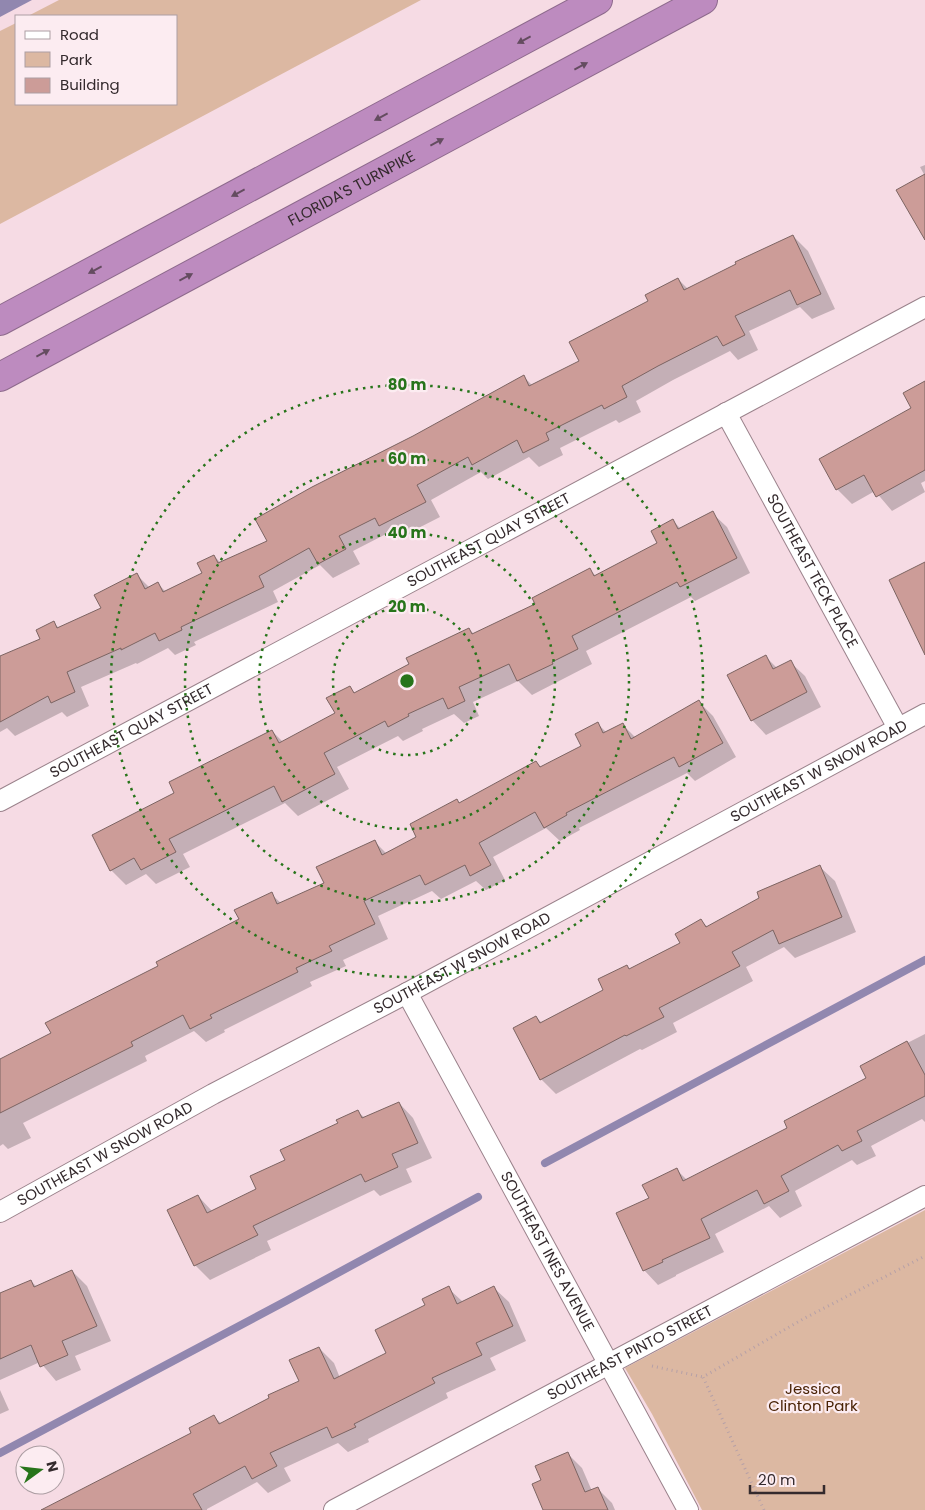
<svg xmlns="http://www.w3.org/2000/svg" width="925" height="1510" viewBox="0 0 925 1510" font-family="Poppins,sans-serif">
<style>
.green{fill:#dcb8a2}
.water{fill:#9187af}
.shadow{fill:#0003}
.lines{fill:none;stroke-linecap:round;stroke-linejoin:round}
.stream{stroke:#9187af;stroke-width:8}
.building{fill:#cc9c98;stroke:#7c6462}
.minor-casing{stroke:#9a828b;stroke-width:22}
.motorway-casing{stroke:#8d698c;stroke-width:30}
.path{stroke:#b6a0a7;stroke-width:3;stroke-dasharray:1 4;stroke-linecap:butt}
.minor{stroke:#fff;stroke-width:20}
.motorway{stroke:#bd8bbf;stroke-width:28}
.oneway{fill:#644c60}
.ring{fill:none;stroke:#27741a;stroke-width:2.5;stroke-dasharray:2.5 5}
.labels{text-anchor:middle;stroke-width:4.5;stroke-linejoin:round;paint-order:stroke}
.street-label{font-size:15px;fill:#342a2d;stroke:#fcecf1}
.park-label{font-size:15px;fill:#492205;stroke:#fcecf1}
.centre{fill:#27741a;stroke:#fcecf1;stroke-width:2.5}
.ring-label{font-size:15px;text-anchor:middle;font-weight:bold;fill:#27741a;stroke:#fcecf1;stroke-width:4.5;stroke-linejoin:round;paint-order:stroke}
</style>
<rect width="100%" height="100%" fill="#f6dbe4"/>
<!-- green -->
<path class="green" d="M59,0H421L0,224V31L16,23V104H176V16H28Z
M925,1210V1510H702L652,1414L625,1368Z"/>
<!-- water -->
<path class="water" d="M0,0H32L0,17Z"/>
<!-- shadow -->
<path class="shadow" d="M925,165V233V176L920,167Z
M793,236L808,251L835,309L812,319L800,307L749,331L758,350L738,360L730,351L673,380L636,401L641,412L619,423L616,420L560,448L563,455L539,467L529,457L488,479L481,472L431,500L440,517L395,540L388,533L353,551L360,564L333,578L320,565L273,591L278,602L194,642L196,645L175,655L168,648L137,664L136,663L81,687L89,706L67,717L62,712L15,736L7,728L0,732V658L42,639L54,623L59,628L103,609L137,575L150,588L158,584L166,592L204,574L214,556L221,563L268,541L413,437L524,377L533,386L581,362L649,301L678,279L688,289Z
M925,382V481L921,483L925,492L892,511L875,491L852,504L837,489L912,408Z
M712,513L727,527L750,573L695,601L691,597L586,651L592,664L532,695L518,681L473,702L479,716L464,723L454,714L422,729L423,731L403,741L398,736L337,767L349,789L298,816L285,803L183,854L190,867L156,884L146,874L126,885L111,870L176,793L272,731L283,742L336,714L349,687L356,694L410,665L469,629L474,634L536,605L590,570L596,576L658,543L673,521L681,529Z
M765,656L777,668L790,662L805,676L821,707L766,735L752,720Z
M699,702L713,716L736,757L695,781L687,773L579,828L580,830L560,841L546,828L493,857L505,880L486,890L476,881L441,899L432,891L378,916L388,939L343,960L346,966L310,982L312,986L224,1030L225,1032L206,1042L194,1031L145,1056L147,1061L23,1123L31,1138L8,1149L3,1144L0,1146V1061L52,1034L160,967L240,920L271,894L282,904L325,884L374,841L387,854L418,838L457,801L460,804L536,762L542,768L583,747L598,724L607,733L623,725L636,738Z
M820,867L835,881L856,932L795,958L784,947L746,967L753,981L673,1023L677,1032L642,1050L640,1049L556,1094L541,1079L536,1017L542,1023L604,990L626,966L630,970L682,944L701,921L708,927Z
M925,1034V1122L922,1119L871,1146L876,1156L857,1165L852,1160L795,1191L802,1206L780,1218L769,1206L715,1234L724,1252L676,1275V1276L658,1285L644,1270L650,1198L677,1170L687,1180L789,1129L868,1078L862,1066Z
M399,1103L413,1118L432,1158L406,1169L412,1182L380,1196L374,1190L267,1241L271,1250L210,1280L195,1265L198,1196L212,1211L258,1190L287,1160L339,1123L358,1112L365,1118Z
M72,1271L87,1286L111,1341L75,1356L81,1370L56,1381L40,1362L0,1380V1310L31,1281L37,1287Z
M448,1288L463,1302L494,1288L509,1302L526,1341L490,1358L496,1370L446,1393L448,1398L368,1439L369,1442L348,1452L338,1443L284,1468L291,1481L268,1493L257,1482L207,1509V1510H44L193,1434L214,1417L222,1424L300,1382L319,1348L334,1363L340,1378L388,1354L426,1305Z
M0,1390L9,1410L0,1414Z
M567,1453L582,1468L592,1491L597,1488L612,1503L615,1510H545L543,1481Z"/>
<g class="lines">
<!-- stream -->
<path class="stream" d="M545,1163L925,960
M0,1453L286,1301L478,1197"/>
</g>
<!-- building -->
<path class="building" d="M925,174V240L896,190Z
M793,235L821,294L797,305L790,290L735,316L745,335L723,346L717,336L658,366L622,386L627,397L604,409L602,405L546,433L549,440L523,453L517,440L472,465L468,457L417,485L426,502L379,526L375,518L339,536L346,549L318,564L309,548L259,576L264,587L181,627L182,630L159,641L155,633L121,650V648L67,672L75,692L51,703L48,696L0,722V656L40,639L36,630L54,621L57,628L101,608L94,595L137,573L145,589L158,582L163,592L202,573L197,563L214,555L218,563L267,541L255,519L312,487L413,436L524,375L529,386L579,361L569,342L648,301L645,295L678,278L684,290L736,264L735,262Z
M925,381V470L876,497L864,475L836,490L819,459L911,408L903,393Z
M713,511L737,558L680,587L677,582L572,636L578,649L552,662L553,664L517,681L509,664L459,687L465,701L448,709L443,698L408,714L409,716L388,727L385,721L324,753L335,774L282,802L274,786L169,839L176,852L141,870L134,858L110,871L92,835L174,793L169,782L272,730L279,743L335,713L326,698L350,686L354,693L409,664L406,658L469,628L472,634L535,604L532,598L590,568L594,576L657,543L651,531L673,519L678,529Z
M925,562V655L889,580Z
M766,655L773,669L791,660L807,692L751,721L727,675Z
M699,700L723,743L679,767L674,757L566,813L567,815L544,828L535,812L479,843L491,865L470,876L465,865L425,885L420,875L364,901L375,924L329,946L332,951L296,968L298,972L210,1015L212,1018L190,1029L183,1015L131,1042L133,1046L0,1113V1059L51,1033L45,1023L158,966L156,962L239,919L234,910L272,892L277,904L324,883L316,867L375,840L382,855L416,837L410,824L457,799L459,803L536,761L540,767L581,746L575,734L598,722L603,733L623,723L631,739Z
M820,865L842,917L779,944L773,930L732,952L740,966L659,1008L664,1017L626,1036L625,1035L540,1080L513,1028L536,1016L540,1023L603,990L598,979L627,965L629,969L680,943L675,934L701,919L706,927L759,898L757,892Z
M907,1041L925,1075V1096L857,1131L862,1141L842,1151L838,1145L781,1176L789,1191L764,1204L757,1190L701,1219L710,1238L662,1260L663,1262L643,1271L616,1213L649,1198L642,1185L677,1168L683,1181L787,1128L784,1121L866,1078L860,1066Z
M399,1102L418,1143L392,1154L398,1167L365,1182L361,1174L253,1226L258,1235L194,1266L167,1210L198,1195L207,1213L256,1189L250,1176L285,1160L280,1150L338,1123L336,1120L358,1110L362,1118Z
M72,1270L97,1326L62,1341L68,1355L40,1367L31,1345L0,1359V1293L31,1280L34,1287Z
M449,1286L457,1304L494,1286L513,1326L476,1343L482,1355L432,1378L435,1383L354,1424L356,1427L332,1438L327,1427L270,1453L277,1466L252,1479L245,1466L193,1494L202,1510H41L191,1433L189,1428L214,1415L219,1424L269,1398L268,1395L299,1381L289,1360L319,1347L334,1379L386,1353L375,1330L425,1305L422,1299Z
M568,1452L585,1492L598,1487L608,1510H543L532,1484L541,1480L535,1466Z"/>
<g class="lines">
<defs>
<g id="minor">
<path id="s1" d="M726,413L898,728"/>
<path id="s2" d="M0,801L925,307"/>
<path id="s3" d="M407,993L688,1510"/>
<path id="s4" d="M0,1212L213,1094L407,993L925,714"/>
<path id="s5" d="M334,1510L925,1196"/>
</g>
<g id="motorway">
<path d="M0,321L598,0"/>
<path id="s6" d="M0,377L703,0"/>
</g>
</defs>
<!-- minor casing -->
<use href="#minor" class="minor-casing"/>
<!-- motorway casing -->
<use href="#motorway" class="motorway-casing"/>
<!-- path -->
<path class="path" d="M652,1366L703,1377
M764,1510L703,1377L803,1319L925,1256"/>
<!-- minor -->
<use href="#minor" class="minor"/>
<!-- motorway -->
<use href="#motorway" class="motorway"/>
</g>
<!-- one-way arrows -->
<defs><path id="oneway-solid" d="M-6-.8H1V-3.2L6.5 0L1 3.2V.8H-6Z" transform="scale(1.25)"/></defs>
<g class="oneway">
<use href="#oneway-solid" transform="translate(524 40) rotate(152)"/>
<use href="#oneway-solid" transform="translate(581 66) rotate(-28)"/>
<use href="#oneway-solid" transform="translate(381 117) rotate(152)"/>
<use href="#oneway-solid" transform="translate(437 142) rotate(-28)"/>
<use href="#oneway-solid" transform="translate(238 193) rotate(152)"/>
<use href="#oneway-solid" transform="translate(95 270) rotate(152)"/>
<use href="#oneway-solid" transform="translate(186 277) rotate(-28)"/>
<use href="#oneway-solid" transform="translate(43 353) rotate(-28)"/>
</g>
<!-- distance rings -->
<g class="ring">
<circle cx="407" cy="681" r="74"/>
<circle cx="407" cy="681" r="148"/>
<circle cx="407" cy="681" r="222"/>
<circle cx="407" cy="681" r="296"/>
</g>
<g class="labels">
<!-- street labels -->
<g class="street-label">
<text dy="5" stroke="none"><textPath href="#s6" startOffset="399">FLORIDA'S TURNPIKE</textPath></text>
<text dy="5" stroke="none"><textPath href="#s2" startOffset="554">SOUTHEAST QUAY STREET</textPath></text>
<text dy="5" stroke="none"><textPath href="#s1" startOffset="180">SOUTHEAST TECK PLACE</textPath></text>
<text dy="5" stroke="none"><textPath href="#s2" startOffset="149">SOUTHEAST QUAY STREET</textPath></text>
<text dy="5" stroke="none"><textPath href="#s4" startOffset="930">SOUTHEAST W SNOW ROAD</textPath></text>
<text dy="5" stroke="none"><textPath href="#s4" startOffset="525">SOUTHEAST W SNOW ROAD</textPath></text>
<text dy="5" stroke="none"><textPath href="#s4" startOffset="120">SOUTHEAST W SNOW ROAD</textPath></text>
<text dy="5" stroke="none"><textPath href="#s3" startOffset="294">SOUTHEAST INES AVENUE</textPath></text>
<text dy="5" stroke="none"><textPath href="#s5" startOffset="335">SOUTHEAST PINTO STREET</textPath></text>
</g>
<!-- park labels -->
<g class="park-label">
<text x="813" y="1394">Jessica<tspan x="813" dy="17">Clinton Park</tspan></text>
</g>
</g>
<circle cx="407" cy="681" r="8" class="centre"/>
<g class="ring-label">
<text x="407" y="390">80 m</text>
<text x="407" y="464">60 m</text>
<text x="407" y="538">40 m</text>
<text x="407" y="612">20 m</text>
</g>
<!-- legend -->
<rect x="15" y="15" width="162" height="90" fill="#fcecf1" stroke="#ac9ea3"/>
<rect x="25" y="31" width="25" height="8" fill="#ffffff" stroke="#ac9ea3"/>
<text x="60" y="40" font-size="15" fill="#342a2d">Road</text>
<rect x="25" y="52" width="25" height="15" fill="#dcb8a2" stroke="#ac9ea3"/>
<text x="60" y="65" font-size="15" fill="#342a2d">Park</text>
<rect x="25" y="78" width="25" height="15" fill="#cc9c98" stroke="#ac9ea3"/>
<text x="60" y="90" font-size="15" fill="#342a2d">Building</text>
<!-- north arrow -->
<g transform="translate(40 1470) rotate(75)"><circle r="24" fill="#fcecf1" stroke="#ac9ea3"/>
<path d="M0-4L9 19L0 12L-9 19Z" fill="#27741a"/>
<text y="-8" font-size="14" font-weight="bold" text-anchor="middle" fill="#342a2d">N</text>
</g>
<!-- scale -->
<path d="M750 1485v8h74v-8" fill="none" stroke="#342a2d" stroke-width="2.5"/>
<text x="758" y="1485" font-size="15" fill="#342a2d" stroke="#fcecf1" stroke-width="4" paint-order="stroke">20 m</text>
</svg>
